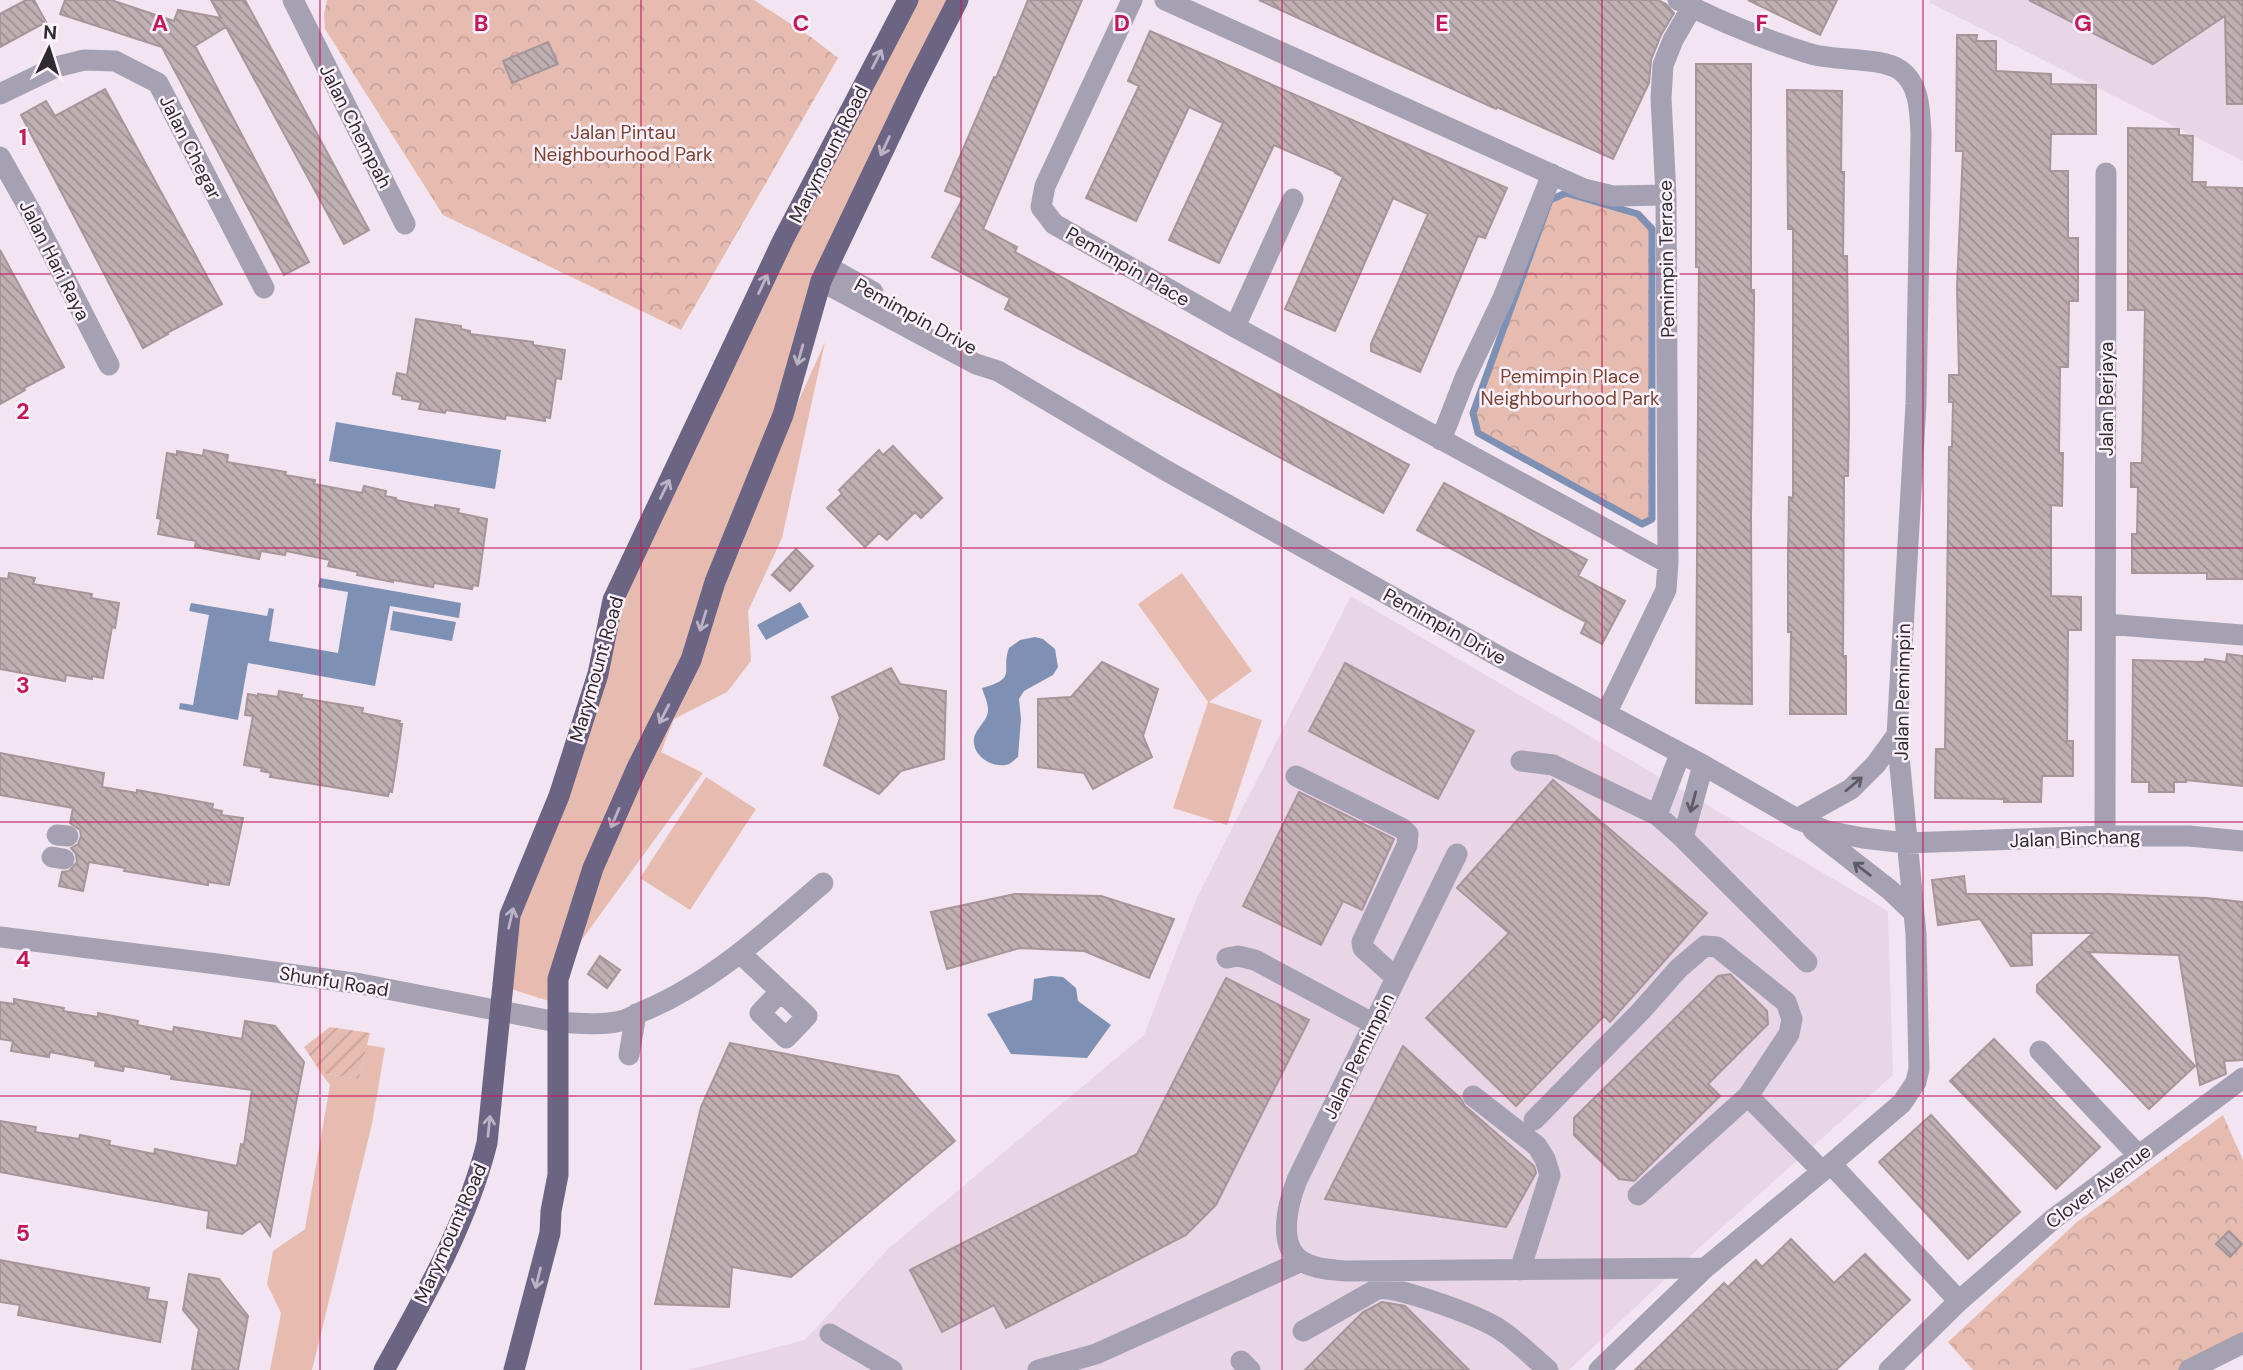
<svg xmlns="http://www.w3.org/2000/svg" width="2243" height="1370" viewBox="0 0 2243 1370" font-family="'DM Sans',sans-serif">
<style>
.built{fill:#e8d6e6}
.grass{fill:#e7bcb0}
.park{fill:url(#park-crowns)}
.garden{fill:url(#garden-furrows)}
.water{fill:#7e91b4}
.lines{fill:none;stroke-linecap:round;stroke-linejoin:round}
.stream{stroke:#7e91b4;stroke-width:7}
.building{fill:url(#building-back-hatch);stroke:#a69599;stroke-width:2}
.minor{stroke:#a5a1b2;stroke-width:21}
.major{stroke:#6c6483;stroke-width:21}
.oneway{stroke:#bcb3c6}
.oneway2{stroke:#5f5a64}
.grid{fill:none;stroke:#c2185b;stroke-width:2;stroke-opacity:0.55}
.labels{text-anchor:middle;stroke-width:5;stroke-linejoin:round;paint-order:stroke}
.street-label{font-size:19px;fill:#302b30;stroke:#fef3fd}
.park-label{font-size:19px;fill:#7c4131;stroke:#fef3fd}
.grid-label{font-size:23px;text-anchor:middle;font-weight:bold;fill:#c2185b;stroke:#fef3fd;stroke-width:5;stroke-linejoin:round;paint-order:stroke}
</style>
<defs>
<pattern id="park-crowns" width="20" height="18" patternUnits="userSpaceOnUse" patternTransform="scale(1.75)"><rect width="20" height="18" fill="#e7bcb0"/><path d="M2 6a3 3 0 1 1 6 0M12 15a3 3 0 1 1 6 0" fill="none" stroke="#c6a298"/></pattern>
<pattern id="garden-furrows" width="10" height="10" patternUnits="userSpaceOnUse" patternTransform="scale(1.75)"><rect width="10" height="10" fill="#e7bcb0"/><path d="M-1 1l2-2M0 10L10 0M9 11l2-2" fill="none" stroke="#c6a298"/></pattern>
<pattern id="building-back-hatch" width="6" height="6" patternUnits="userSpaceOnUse" patternTransform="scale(1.75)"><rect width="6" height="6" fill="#c0afb3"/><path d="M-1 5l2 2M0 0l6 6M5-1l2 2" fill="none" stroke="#9c8f92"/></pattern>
</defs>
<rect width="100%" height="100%" fill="#f2e5f1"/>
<!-- built -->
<path class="built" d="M1930,0H2243V161L1930,3Z
M1351,596L1888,911L1893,1075L1681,1264L1569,1370H687L805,1340L888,1249L1144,1035L1197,897Z"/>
<!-- grass -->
<path class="grass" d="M908,0H958L821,281L708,609L740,550L770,464L825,342L782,538L748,611L751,661L727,692L674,719L661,752L703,773L562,967L557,1004L540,998L538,1000L539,998L502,986L510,915L613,600Z
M1182,573L1252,671L1209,702L1262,720L1227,825L1173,808L1208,702L1138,604Z
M706,777L756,809L690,910L640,878Z
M367,1045L385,1048L372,1124L312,1370H270L281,1313L267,1284L273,1251L305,1229L330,1085L321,1073L359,1079Z"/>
<!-- park -->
<path class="park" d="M327,0H754L811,37L838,58L681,330L443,215L325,29L324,14Z
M1566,193L1638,214L1652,229V519L1642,524L1478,433L1473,413L1550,200Z
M2223,1115L2243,1160V1340L2184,1370H1973L1948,1342L2077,1222Z"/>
<!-- garden -->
<path class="garden" d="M330,1027L370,1033L359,1079L321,1073L304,1047Z"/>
<!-- water -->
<path class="water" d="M336,422L501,450L495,489L329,461Z
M320,578L461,603L459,618L390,606L375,686L248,663L238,720L179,709L180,703L193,705L209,615L189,611L191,603L267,616L269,608L274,609L269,641L338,653L348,592L318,587Z
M800,602L809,617L766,640L757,625Z
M393,611L456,622L452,641L390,630Z
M1035,637L1043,639L1055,649L1058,667L1053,675L1024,691L1019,699L1021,719L1018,757C1015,759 1013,762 1009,764C996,769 976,759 974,744C972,729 988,723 988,710C988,702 984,695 982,688C1019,678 1000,671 1009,648L1020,640Z
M1051,976L1063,977L1076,988L1078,1001L1111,1025L1087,1058L1011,1054L987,1014L1032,1000L1034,979Z"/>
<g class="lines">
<!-- stream -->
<path class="stream" d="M1566,193L1638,214L1652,229V519L1642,524L1478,433L1473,413L1550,200Z"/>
</g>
<!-- building -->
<path class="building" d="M26,0H34L46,22L0,47V14Z
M65,0H111L174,21L178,10L221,18L211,0H245L369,230L344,244L226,27L195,46L309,262L284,275L162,47L60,14Z
M1028,0H1082L983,229L1017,247L1015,252L1409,465L1383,513L1005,309L1010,298L932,257L963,198L945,191L994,77L996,78Z
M1259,0H1658L1666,4L1674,13L1661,35L1651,60L1649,83L1613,159L1497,107L1496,109Z
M1748,0H1837L1820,35Z
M2029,0H2243V104H2227L2225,16L2153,64Z
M1150,31L1507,188L1485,238L1478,236L1420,372L1371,351V344L1428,214L1393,198L1335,331L1285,309L1343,177L1335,173L1336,172L1274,145L1219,263L1169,240L1223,123L1189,107L1136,221L1086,198L1139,86L1128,81Z
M1957,35H1977L1976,41H1996V71L2051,74V84L2096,85V134H2051L2050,171H2068V238H2078V301H2069L2068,367H2060L2059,453H2063L2062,506L2051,505V596L2081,597V630H2068L2067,741H2073V776H2042L2041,802H2004V799L1935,798L1936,749H1945L1949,447H1952L1953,402H1949V375H1959L1957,286L1963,151H1956Z
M548,42L558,64L512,83L503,61Z
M1696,64H1751V290H1754V310L1751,517L1752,704L1696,703L1699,267H1696Z
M105,89L222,304L167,333L168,334L143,348L21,115L46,101L55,116Z
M1787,90L1842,91L1841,172H1844L1843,256H1847L1849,418L1848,476H1844L1843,656H1846V714H1790L1791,632H1788V555L1789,497L1793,498V229H1788Z
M2128,128L2179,129V135L2193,136L2192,182H2206L2205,187L2243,188V579H2207V573H2132V534H2137L2138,487H2131V463H2142L2145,310H2128Z
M0,250L64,367L24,388L25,390L0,404Z
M416,319L461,326V329L470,331V334L533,342V345L565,350L561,379L556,378L550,418L545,417V421L506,415L505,419L446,410L445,413L419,409L421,402L402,399V396L393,394L397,373L407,375Z
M893,446L942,498L921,518L915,512L887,540L879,533L865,547L827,508L842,494L839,490L879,450L883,455Z
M204,450L228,455L227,462L286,472L285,475L315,480L314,484L362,493L364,486L386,491L385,496L396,498V500L435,508V505L459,509L458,513L487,519L478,586L473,585L472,589L434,583L433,587L393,580V582L357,575L358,572L328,566L330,560L286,551L285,555L261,551L259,559L195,547L196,541L158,534L161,519L157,518L167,453L177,455V451L203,456Z
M1444,483L1587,560L1578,576L1625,601L1602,644L1581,633L1586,622L1417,530Z
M796,549L813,566L790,591L772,575Z
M9,573L35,578L33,584L92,594L91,598L119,603L115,628L112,627L103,678L92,676V679L66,675L65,681L0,669V578L8,579Z
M2227,654L2243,656V786L2186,780V782H2174V792H2149V782H2132L2133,660L2204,662L2205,659L2226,662Z
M1102,662L1158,689L1143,736L1152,757L1093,789L1084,773L1038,767V699L1071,697Z
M1345,663L1474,731L1438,799L1309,731Z
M891,668L900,684L946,691L944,759L901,771L879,794L824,765L840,718L832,697Z
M279,691L302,695L301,698L363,708L362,713L400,721L399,724H402L396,767L392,792L389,791L388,796L270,777L271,773L261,771L262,768L244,765L253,716L245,715L248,694L258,696V694L278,697Z
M0,753L104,773L102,787L137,793V790L213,804L212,809L222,811L221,815L243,818L229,885L208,882V885L124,871L125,868L89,862L83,891L59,886L62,872L69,871L77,862L76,854L71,848L78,844L81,836L80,830L70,823L73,808L0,795Z
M1553,780L1707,913L1610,1022L1604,1016L1516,1106L1426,1018L1509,933L1457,888Z
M1299,792L1394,839L1362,910L1343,901L1321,945L1243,906Z
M1964,876L1966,894H2109L2206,898L2243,902V1060L2224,1061L2226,1074L2200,1085L2179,955L2088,952L2195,1066L2149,1109L2037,992V985L2093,933H2031L2032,965L2011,966L1980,919L1938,925L1932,880Z
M1015,894L1101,896L1174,919L1149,978L1084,951L1020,948L947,969L931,912Z
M600,956L620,970L607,988L588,974Z
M1730,974L1767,1011L1768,1024L1708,1084L1720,1096L1634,1181L1619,1179L1574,1135V1118L1718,976Z
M1226,978L1309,1020L1216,1205L1186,1235L1006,1328L994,1305L942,1332L910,1270L1137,1154Z
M14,999L64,1008L63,1011L98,1017V1013L138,1021L137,1025L173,1032L174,1027L242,1039L245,1021L275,1026L304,1062L270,1236L260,1221L242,1234L207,1228L209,1211L0,1172V1121L36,1127L35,1132L79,1139L80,1135L110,1141L109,1145L154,1154L155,1149L237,1166L241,1144L244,1145L252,1090L171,1079L172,1075L124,1066L123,1071L95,1066L96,1061L50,1052L49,1057L11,1051L13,1041L0,1039V1002L14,1004Z
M1994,1039L2100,1147L2056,1189L1950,1081Z
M730,1043L898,1076L955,1141L791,1277L732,1267L729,1307L655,1304L701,1107Z
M1403,1046L1461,1099L1465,1106L1534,1166L1536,1173L1506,1227L1325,1199Z
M1931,1115L2020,1212L1968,1259L1879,1162Z
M2229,1231L2242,1244L2230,1257L2216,1244Z
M1791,1239L1834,1283L1865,1254L1910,1300L1836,1370H1635L1724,1283L1728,1287L1756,1260L1762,1267Z
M0,1260L149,1288L147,1299L167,1302L160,1342L18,1315L20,1305L0,1302Z
M189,1274L219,1279L248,1316L238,1370H192L199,1329L183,1310Z
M1382,1302L1405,1306L1469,1370H1305L1363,1312Z"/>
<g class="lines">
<!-- minor -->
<path class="minor" d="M293,0L405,224
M1132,0L1045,186L1041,207L1054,224L1235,327L1668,563
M1165,0L1584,189L1613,196L1666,195
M0,94L56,67L84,60L115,61L158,83L264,288
M0,157L31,212L109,365
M828,267L873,292
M821,281L976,364L998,371L1165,470L1498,656L1703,765L1797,819L1827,831L1863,838L1906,843L2105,836H2189L2243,841
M1235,327L1293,199
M1441,440L1465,378L1503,298L1552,174
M2106,624L2243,635
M1606,714L1666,590L1668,563L1666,195L1661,98L1663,65L1673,40L1692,7
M1521,761L1553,765L1657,815L1683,838L1807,962
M1296,776L1403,829L1408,834L1407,845L1362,942L1363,948L1396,978
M1657,815L1680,754
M1797,819L1851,789L1876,764L1897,735
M1813,830L1890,890L1914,913
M57,835L68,836
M2105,836L2106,173
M1683,838L1703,765
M1457,854L1297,1180C1288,1203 1276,1247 1303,1262C1316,1269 1332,1270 1346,1271L1705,1268
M52,857L64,859
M0,937L217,964L361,984L557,1022C578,1023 600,1026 621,1021C629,1019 638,1013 646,1010C714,981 768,930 823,883
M740,953L807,1016L786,1038L760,1013L781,991
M1227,958L1238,956L1255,960L1374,1024
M2040,1051L2138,1155
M629,1055L636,1014
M1473,1096L1537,1146L1545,1159L1550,1175L1520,1270
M1748,1096L1822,1171
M1534,1120L1641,1011L1679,968L1705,946L1717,947L1786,1002L1792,1019L1789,1034L1748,1096L1638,1195
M1831,1164L1959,1301
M1303,1331L1379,1288C1404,1289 1481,1316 1502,1331C1518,1342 1533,1357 1548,1370
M830,1334L892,1370
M1241,1361L1250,1370
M1038,1370L1096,1354L1302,1261
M1599,1370L1705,1268L1831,1164L1902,1103L1916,1082L1919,1069L1916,934L1897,735L1916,404L1921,134C1920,112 1920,84 1900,70C1882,57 1834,61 1811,54C1766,40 1720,22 1678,0
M1889,1370L1959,1301L2052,1220L2243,1078
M2189,1370L2243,1343"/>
<!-- major -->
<path class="major" d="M384,1370C424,1298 467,1223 487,1143L510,915L559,796L598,674L613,600L783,240L908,0
M514,1370L550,1233L551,1211L558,1175V979L593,868L637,768L691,660L715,582L783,415L821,281L915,84L958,0"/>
</g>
<!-- one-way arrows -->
<defs><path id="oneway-shaft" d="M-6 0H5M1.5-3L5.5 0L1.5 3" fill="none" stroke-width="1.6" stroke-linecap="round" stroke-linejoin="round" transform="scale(1.75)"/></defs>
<g class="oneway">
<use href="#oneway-shaft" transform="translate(877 59) rotate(-63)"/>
<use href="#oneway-shaft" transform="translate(885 146) rotate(115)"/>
<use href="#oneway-shaft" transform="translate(763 284) rotate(-65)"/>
<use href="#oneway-shaft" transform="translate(800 355) rotate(106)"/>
<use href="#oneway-shaft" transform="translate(665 489) rotate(-64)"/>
<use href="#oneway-shaft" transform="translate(703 621) rotate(107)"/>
<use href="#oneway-shaft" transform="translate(664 714) rotate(117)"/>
<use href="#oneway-shaft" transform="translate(615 818) rotate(113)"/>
<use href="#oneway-shaft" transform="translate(511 918) rotate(-77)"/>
<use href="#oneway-shaft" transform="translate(489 1126) rotate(-84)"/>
<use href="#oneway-shaft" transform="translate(538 1278) rotate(104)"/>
</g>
<g class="oneway2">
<use href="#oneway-shaft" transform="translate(1854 784) rotate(-40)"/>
<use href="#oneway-shaft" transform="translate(1693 802) rotate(105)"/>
<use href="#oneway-shaft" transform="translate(1862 869) rotate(-143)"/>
</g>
<!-- grid -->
<path class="grid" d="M320,0V1370M641,0V1370M961,0V1370M1282,0V1370M1602,0V1370M1923,0V1370M0,274H2243M0,548H2243M0,822H2243M0,1096H2243"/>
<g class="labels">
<!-- street labels -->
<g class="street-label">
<text transform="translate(356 126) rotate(63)" y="7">Jalan Chempah</text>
<text transform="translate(191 147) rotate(63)" y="7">Jalan Chegar</text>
<text transform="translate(828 154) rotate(-63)" y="7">Marymount Road</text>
<text transform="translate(1666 259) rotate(-91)" y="7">Pemimpin Terrace</text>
<text transform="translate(55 260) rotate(63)" y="7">Jalan Hari Raya</text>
<text transform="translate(1128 266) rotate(30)" y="7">Pemimpin Place</text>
<text transform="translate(916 316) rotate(29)" y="7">Pemimpin Drive</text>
<text transform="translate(2106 399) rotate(-90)" y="7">Jalan Berjaya</text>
<text transform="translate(1445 626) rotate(29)" y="7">Pemimpin Drive</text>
<text transform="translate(596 669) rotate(-74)" y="7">Marymount Road</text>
<text transform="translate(1902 692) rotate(-89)" y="7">Jalan Pemimpin</text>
<text transform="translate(2075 838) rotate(-2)" y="7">Jalan Binchang</text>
<text transform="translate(334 981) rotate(9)" y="7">Shunfu Road</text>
<text transform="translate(1358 1056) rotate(-64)" y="7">Jalan Pemimpin</text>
<text transform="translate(2098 1186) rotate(-37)" y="7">Clover Avenue</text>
<text transform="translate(450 1233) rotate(-66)" y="7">Marymount Road</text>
</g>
<!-- park labels -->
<g class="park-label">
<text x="623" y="139">Jalan Pintau<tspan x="623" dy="22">Neighbourhood Park</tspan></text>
<text x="1570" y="383">Pemimpin Place<tspan x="1570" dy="22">Neighbourhood Park</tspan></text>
</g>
</g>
<g class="grid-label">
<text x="160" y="31">A</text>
<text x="481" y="31">B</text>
<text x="801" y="31">C</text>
<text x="1122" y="31">D</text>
<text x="1442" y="31">E</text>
<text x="1762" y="31">F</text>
<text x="2083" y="31">G</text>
<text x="23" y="145">1</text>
<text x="23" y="419">2</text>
<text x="23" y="693">3</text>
<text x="23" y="967">4</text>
<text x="23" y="1241">5</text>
</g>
<!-- north arrow -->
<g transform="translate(49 49) rotate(4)" stroke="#fef3fd" stroke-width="5" paint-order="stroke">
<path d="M0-5L12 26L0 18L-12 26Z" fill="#302b30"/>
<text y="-10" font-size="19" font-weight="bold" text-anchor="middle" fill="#302b30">N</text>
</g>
</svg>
